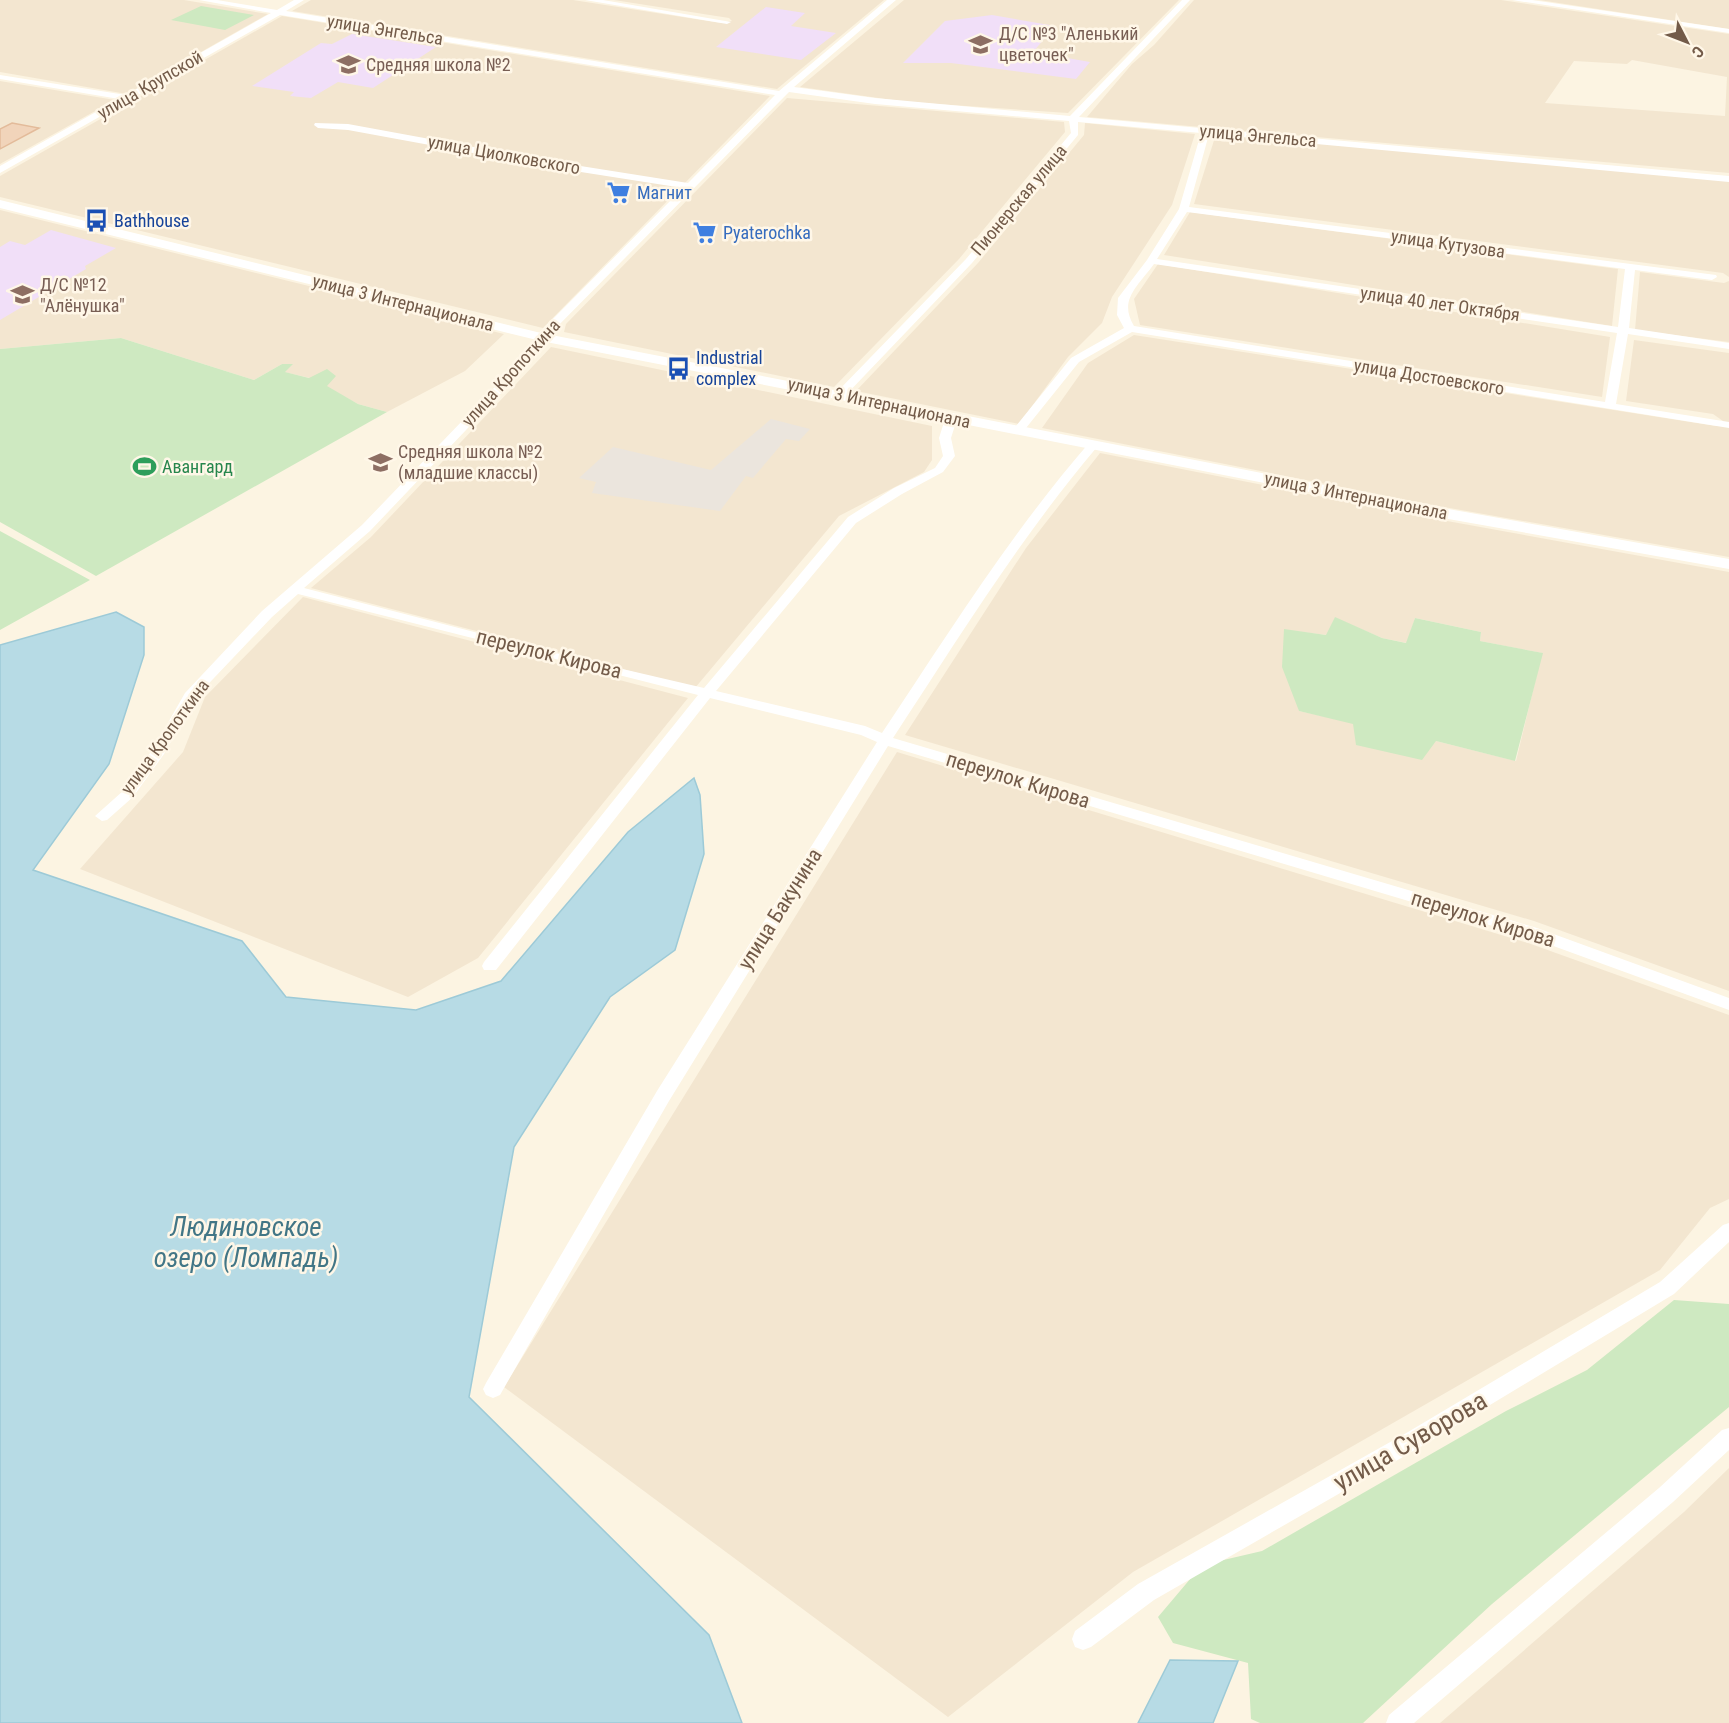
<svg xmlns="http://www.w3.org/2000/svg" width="1729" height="1723" viewBox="0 0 1729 1723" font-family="'Roboto Condensed',sans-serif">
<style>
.residential{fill:#f3e6d0;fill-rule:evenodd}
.industrial{fill:#ebe5dd}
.education{fill:#f1dff8}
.green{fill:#cee9c1}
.water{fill:#b7dbe5;stroke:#9dcad7;stroke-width:1.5}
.building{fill:#f1d4ba;stroke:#e3bb9a;stroke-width:1.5}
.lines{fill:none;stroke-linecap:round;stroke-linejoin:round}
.minor{fill:#fff;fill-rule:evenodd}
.tertiary{fill:#fff;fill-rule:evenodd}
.labels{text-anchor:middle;stroke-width:5;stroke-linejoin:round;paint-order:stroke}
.far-street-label{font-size:18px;fill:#735b49;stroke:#fff7e8}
.far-education-label{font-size:18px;fill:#785e54;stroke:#fff7e8;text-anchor:start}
.far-shop-label{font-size:18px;fill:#366cbe;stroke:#fff7e8;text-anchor:start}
.far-transit-label{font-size:18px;fill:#164399;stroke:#fff7e8;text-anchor:start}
.far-leisure-label{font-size:18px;fill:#27864d;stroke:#fff7e8;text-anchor:start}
.street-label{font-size:21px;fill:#735b49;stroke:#fff7e8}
.near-street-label{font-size:26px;fill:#735b49;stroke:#fff7e8}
.near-water-label{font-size:27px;font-style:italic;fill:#427686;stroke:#fff7e8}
</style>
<rect width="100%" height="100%" fill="#fcf4e2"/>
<!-- residential -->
<path class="residential" d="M0,0H184L268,14L127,94L0,72Z
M311,0H573L721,23L732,21L729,18L614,0H884L777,89L292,11Z
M904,0H1179L1068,113L907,102L800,87Z
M1194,0H1501L1729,34V173L1087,117L1132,64L1154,45ZM1632,60L1727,77L1725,116L1545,103L1574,61L1627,64Z
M1539,0H1729V29Z
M282,16L770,96L543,328L0,197V176Z
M0,81L115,100L0,164Z
M787,98L1064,122L1065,132L959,259L834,387L564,332L566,324Z
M1085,123L1195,134L1172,205L1112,297L1102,323L1068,357L1019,424L856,391L978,263L1084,135Z
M1216,134L1729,179V277L1723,273L1194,204Z
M0,210L504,334L465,371L387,412L358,404L310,378L284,372L282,364L254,380L121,338L0,349Z
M1190,212L1618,269L1612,326L1164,255Z
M1158,264L1610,337L1602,397L1140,325L1134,299Z
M1640,272L1724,283L1729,281V342L1635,330Z
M1134,335L1716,426L1723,421L1713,414L1626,401L1634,340L1729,353V557L1438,506L1042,428L1088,363Z
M551,347L932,426V460L924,472L839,516L695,688L311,588L371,537Z
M1100,453L1436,519L1729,572V991L1534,921L905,735L1026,548ZM1335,618L1382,638L1407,643L1415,618L1481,632L1480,641L1542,653L1516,761L1436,741L1299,711L1284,630L1327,635Z
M303,597L688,698L478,958L408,997L80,869L183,752L205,697Z
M897,752L1528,943L1729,1015V1199L1710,1208L1660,1270L1133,1572L948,1717L504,1387Z
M1729,1468V1723H1440L1684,1512Z"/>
<!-- industrial -->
<path class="industrial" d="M771,419L810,429L799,441L786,439L753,478L746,476L720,511L592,493L596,482L579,478L613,447L711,470Z"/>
<!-- education -->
<path class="education" d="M766,7L805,13L791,26L836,33L801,60L716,47Z
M992,15L1055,26L1033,52L1090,62L1076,79L951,63H903L945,21Z
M352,34L436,47L373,88L338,82L311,98L290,96L294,92L252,86L321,43L332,44Z
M51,230L116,248L85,266L86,269L0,320V247L10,241L25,245Z"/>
<!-- green -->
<path class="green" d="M201,6L254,15L225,30L171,20Z
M121,338L254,380L282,364H293L285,372L309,378L327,369L336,376L327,386L358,404L387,412L96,576L0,522V349Z
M0,531L90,580L0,630Z
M1335,617L1382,638L1406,643L1415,618L1481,632L1480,641L1543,653L1515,761L1436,741L1422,760L1356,745L1353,724L1299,711L1282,667L1284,629L1326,635Z
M1674,1300L1729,1304V1407L1492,1604L1363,1723H1260L1251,1719L1248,1663L1173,1643L1158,1617L1202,1565L1262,1551L1506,1411L1587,1370Z"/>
<!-- water -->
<path class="water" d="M116,612L144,627V655L109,764L33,870L242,941L286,997L416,1010L501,981L628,832L694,778L700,795L704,854L675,950L610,997L514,1147L469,1397L709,1635L742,1723H0V645Z
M1170,1660L1238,1661L1213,1723H1138Z"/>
<!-- building -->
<path class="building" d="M12,123L39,128L0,149V129Z"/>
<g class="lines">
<!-- minor -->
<path class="minor" d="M199,0H217L277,10L294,0H304L286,11L779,91L887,0H896L794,87L875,98L1070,116L1182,0H1190L1079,117L1729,176V182L1209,134L1189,207L1716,275L1717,277L1712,280L1635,270L1629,328L1729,343V349L1628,334L1616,404L1729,422V428L1132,332L1079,362L1022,433L1018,434L1012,431L1071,358L1124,328L1117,315L1118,298L1147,260L1179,209L1201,133L1078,122V135L972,263L844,397L840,398L835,395L836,393L966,259L1071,133L1069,121L875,104L789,92L545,339L523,370L370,531L304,588L571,657L704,688L848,517L894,488L935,468L943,456L939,438L945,419L947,417H955L957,419L951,438L955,456L943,472L902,494L856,523L716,691L865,726L882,733C948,634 1011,533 1089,443H1097V447C1020,538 958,639 893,738L1537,928L1729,998V1010L1526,936L888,746L669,1101L500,1395L493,1398L486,1395L483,1389L486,1383L657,1091L877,742L861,735L710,698L496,970H484L482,966L484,962L698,695L298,594L272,617L195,698L164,754L133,797L107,820L102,821L95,816L123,791L153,749L185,693L262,611L362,525L515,366L537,335L683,188L549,167L348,130L318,128L314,125L315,123L348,124L549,161L688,183L775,95L280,15L0,173V166L119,99L0,79V75L126,95L271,13ZM1187,212L1625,269L1618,327L1157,259ZM1154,264L1617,333L1605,402L1134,326C1118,300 1138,286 1154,264Z
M585,0H603L731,22L727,24Z
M1512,0H1532L1729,29V33Z
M1729,1223V1242L1674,1294L1422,1446L1154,1600L1091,1647L1083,1650L1075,1647L1072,1639L1075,1631L1138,1584L1408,1432L1660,1282L1723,1225Z
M1729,1428V1450L1673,1502L1414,1723H1386L1389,1715L1659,1488L1722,1430Z"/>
<!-- tertiary -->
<path class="tertiary" d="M0,200L541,333L1437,507L1729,559V569L1437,517L541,341L0,208Z"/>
</g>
<!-- icons -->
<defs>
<symbol id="school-bare" viewBox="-9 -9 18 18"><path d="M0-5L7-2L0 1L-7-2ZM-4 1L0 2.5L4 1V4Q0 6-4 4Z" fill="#8d6e63" stroke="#fff7e8" stroke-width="2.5" paint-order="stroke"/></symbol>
<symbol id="supermarket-bare" viewBox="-9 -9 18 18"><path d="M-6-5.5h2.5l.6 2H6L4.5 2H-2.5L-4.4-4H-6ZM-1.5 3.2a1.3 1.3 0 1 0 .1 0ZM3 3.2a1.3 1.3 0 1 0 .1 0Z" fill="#3f7fe0" stroke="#fff7e8" stroke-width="2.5" paint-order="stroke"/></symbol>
<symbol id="bus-bare" viewBox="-9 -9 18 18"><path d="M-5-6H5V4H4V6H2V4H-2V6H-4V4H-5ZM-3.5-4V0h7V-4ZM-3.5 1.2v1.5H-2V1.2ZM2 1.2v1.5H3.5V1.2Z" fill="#1a4fb4" stroke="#fff7e8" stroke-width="2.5" paint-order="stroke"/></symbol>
<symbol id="stadium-bare" viewBox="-9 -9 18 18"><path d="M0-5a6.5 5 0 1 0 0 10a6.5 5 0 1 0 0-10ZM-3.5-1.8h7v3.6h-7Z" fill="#2e9e5b" stroke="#fff7e8" stroke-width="2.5" paint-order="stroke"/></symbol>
</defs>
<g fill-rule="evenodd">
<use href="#school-bare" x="964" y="28" width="33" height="33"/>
<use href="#school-bare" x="332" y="48" width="33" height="33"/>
<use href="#supermarket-bare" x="602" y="176" width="33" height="33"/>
<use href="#bus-bare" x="80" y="204" width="33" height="33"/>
<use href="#supermarket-bare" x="688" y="216" width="33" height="33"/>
<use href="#school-bare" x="6" y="278" width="33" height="33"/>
<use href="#bus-bare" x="662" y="352" width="33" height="33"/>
<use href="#school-bare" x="364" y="446" width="33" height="33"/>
<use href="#stadium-bare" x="128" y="450" width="33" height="33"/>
</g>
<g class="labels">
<!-- far-street labels -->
<g class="far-street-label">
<text transform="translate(385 30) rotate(9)" y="6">улица Энгельса</text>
<text transform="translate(150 85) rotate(-30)" y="6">улица Крупской</text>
<text transform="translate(1258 136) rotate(5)" y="6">улица Энгельса</text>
<text transform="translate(504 155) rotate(10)" y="6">улица Циолковского</text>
<text transform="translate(1019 200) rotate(-50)" y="6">Пионерская улица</text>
<text transform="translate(1448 244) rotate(8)" y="6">улица Кутузова</text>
<text transform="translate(403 303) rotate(14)" y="6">улица 3 Интернационала</text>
<text transform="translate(1440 304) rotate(8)" y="6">улица 40 лет Октября</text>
<text transform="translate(511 373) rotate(-48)" y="6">улица Кропоткина</text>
<text transform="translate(1429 377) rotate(9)" y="6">улица Достоевского</text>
<text transform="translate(879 403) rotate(12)" y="6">улица 3 Интернационала</text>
<text transform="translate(1356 496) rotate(11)" y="6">улица 3 Интернационала</text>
<text transform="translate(165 737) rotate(-54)" y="6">улица Кропоткина</text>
</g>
<!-- far-education labels -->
<g class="far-education-label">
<text x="999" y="40">Д/С №3 "Аленький<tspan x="999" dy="21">цветочек"</tspan></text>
<text x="366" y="71">Средняя школа №2</text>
<text x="40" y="291">Д/С №12<tspan x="40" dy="21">"Алёнушка"</tspan></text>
<text x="398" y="458">Средняя школа №2<tspan x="398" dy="21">(младшие классы)</tspan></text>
</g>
<!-- far-shop labels -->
<g class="far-shop-label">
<text x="637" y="199">Магнит</text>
<text x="723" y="239">Pyaterochka</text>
</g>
<!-- far-transit labels -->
<g class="far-transit-label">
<text x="114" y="227">Bathhouse</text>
<text x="696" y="364">Industrial<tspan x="696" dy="21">complex</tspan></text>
</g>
<!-- far-leisure labels -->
<g class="far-leisure-label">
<text x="162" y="473">Авангард</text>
</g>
<!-- street labels -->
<g class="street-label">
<text transform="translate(549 654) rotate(14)" y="7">переулок Кирова</text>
<text transform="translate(1018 780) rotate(17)" y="7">переулок Кирова</text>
<text transform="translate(780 909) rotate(-58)" y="7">улица Бакунина</text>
<text transform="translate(1483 919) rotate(17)" y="7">переулок Кирова</text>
</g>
<!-- near-street labels -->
<g class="near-street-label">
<text transform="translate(1410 1441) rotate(-30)" y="9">улица Суворова</text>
</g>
<!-- near-water labels -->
<g class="near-water-label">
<text x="246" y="1236">Людиновское<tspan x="246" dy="31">озеро (Ломпадь)</tspan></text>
</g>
</g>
<!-- north arrow -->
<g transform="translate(1687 42) rotate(132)" stroke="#fff7e8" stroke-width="4.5" paint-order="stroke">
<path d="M0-4.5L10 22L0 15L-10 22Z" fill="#735b49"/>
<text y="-9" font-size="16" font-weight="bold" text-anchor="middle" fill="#735b49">С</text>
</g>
</svg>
